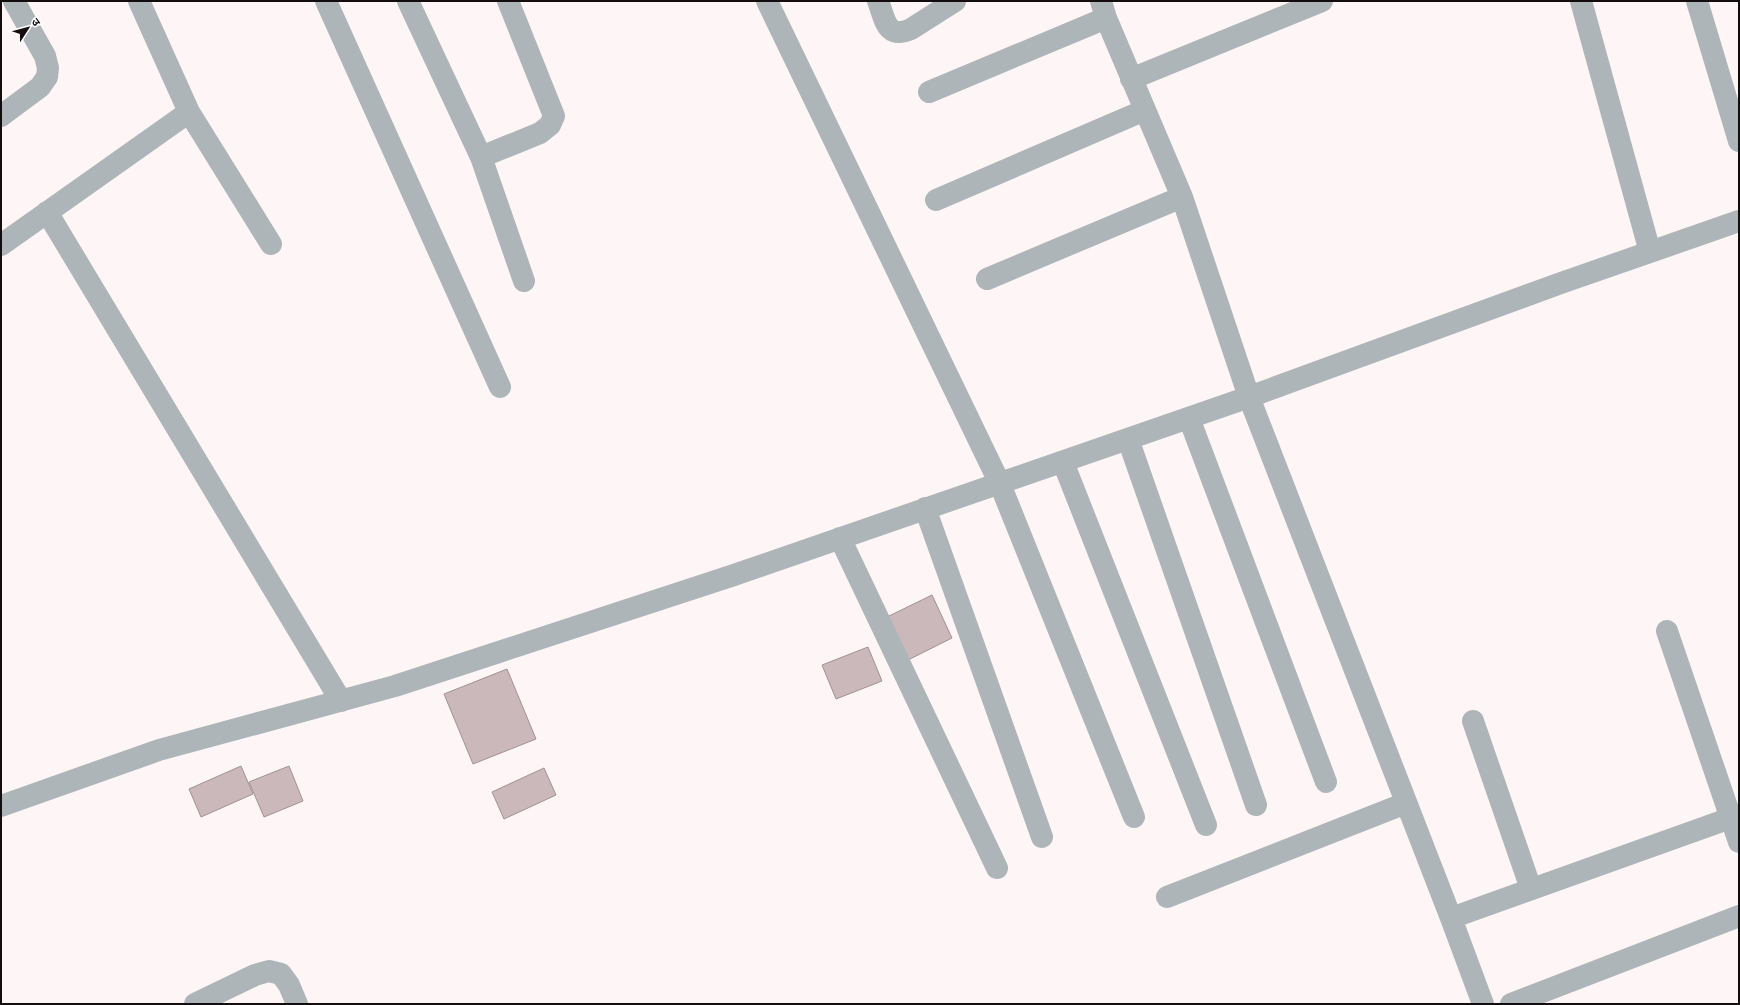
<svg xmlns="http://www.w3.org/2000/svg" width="1740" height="1005" viewBox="0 0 1740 1005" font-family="Figtree,'Noto Sans Devanagari',sans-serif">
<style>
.building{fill:#cbb8ba;stroke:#a29092}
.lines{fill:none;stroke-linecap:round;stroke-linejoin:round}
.street{stroke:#aeb5b8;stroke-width:22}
</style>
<rect width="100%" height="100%" fill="#fef6f6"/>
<!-- building -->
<path class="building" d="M932,595L952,638L908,660L887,617Z
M868,647L882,681L836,699L822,665Z
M507,669L536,739L473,764L444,694Z
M241,766L253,794L201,817L189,789Z
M289,766L303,801L264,817L249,782Z
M544,768L556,795L504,819L492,792Z"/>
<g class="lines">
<!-- street -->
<path class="street" d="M139,1L189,112L271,244
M326,1L500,387
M408,1L481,157L524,281
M767,1L1000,484L1134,817
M878,1C885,19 886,40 911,29L955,1
M1101,1L1106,18L1182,197L1249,397L1451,918L1483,1004
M1581,1L1650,252
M1697,1L1739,141
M1131,79L1322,1
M929,92L1106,18
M1,116L40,87L47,77L48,68L45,56L14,1
M481,157L540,133L550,125L554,116L508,1
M936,200L1145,110
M47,212L341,701
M1,245L189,112
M987,279L1182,197
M1189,418L1326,782
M1128,439L1256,805
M1063,462L1206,825
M925,508L1042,837
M840,538L997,868
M1667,631L1739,842
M1473,721L1531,889
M1,806L159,750L395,686L731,576L1249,397L1561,283L1739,221
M1167,897L1406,803
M1451,918L1739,815
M195,1004L255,975L269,971L281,974L289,985L297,1004
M1511,1004L1739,916"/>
</g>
<!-- border -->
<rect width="1740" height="1005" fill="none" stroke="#130d0e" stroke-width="4"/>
<!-- north arrow -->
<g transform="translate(28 28) rotate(54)" stroke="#ffffff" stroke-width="3" paint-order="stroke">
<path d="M0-3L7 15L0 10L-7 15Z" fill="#130d0e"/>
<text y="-6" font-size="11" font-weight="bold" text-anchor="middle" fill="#130d0e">उ</text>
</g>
</svg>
